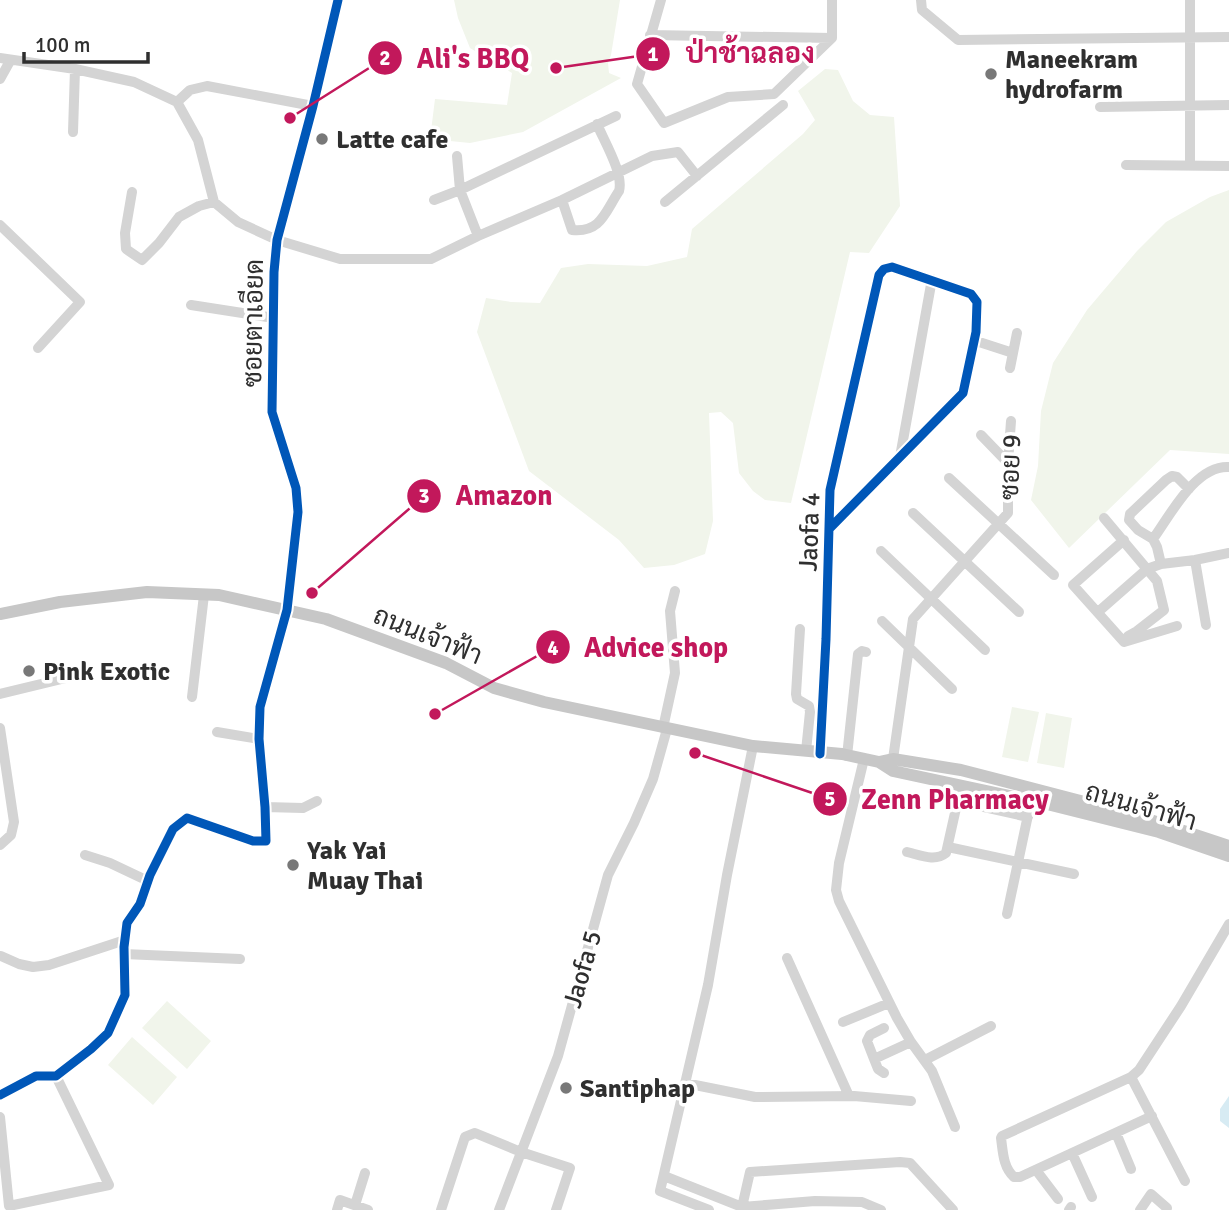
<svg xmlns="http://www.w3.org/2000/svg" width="1229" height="1210" viewBox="0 0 1229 1210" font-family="Signika,Sarabun,sans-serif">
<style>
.green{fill:#f1f5eb}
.water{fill:#d7ebf3}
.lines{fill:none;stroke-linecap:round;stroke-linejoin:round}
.minor{stroke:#d4d4d4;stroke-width:10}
.major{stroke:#c7c7c7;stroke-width:12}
.cycleway-casing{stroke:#fff;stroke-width:13}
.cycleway{stroke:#0057b8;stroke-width:9}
.poi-dot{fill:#787878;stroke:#fff;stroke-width:2.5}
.labels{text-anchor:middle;stroke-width:7;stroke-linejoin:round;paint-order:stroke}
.poi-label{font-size:26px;font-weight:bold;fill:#2f2f2f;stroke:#fff;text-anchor:start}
.street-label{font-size:26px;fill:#2f2f2f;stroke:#fff}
.leader{fill:none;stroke:#c2185b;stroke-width:2.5}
.callout-dot{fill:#c2185b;stroke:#fff;stroke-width:2.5}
.mark-label{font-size:21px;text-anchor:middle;font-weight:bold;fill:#fff}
.callout-label{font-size:28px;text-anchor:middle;font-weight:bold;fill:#c2185b;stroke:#fff;stroke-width:7;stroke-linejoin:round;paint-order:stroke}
</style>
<rect width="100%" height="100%" fill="#fff"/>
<!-- green -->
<path class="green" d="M454,0H620L611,55L608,63L609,73L621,78L523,132L470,143L430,139L435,99L507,105L512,73L470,48L458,18Z
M825,69L838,70L853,101L870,115L894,117L900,206L869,253L850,252L791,503L765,500L753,491L739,473L733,423L721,412L709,413L713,521L705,554L674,565L644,568L619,540L529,471L477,332L486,298L511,302L540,303L561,268L588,264L647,266L687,257L692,229L803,134L815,120L798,91Z
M1229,190V454L1170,450L1069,548L1031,500L1038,466L1041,411L1053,363L1087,310L1137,251L1166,222L1210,197Z
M1012,707L1039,712L1028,762L1002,757Z
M1046,713L1072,718L1064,768L1037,763Z
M167,1001L211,1041L187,1069L142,1028Z
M132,1037L177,1077L153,1105L108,1065Z"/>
<!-- water -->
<path class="water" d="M1229,1096V1128L1220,1121V1109Z"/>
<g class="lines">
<!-- minor -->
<path class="minor" d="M661,0L637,84L664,123L728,97L774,94L832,38V0
M921,0L922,10L958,40L1229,37
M1190,0V166
M650,35L832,38
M0,58L75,69L134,82L177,102L198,140L214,202L238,222L277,240L340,259H431L478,236L562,200L652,156L678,152L697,176
M0,79L10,61
M177,102L190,90L207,86L313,106
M1100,107L1229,105
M73,132L75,69
M457,156L460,190L478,236
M1126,165L1229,166
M132,192L125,233L126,249L142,260L159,243L179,217L199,206L214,202
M434,200L460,190L616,116
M562,200L572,230C601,233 605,212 619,191C624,174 604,141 597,124
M665,202L783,105
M0,225L80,302L38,348
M191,305L274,318
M973,340L1013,353
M1010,368L1017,333
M981,435L1008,463
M900,457L932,279
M949,478L1054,575
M913,513L1019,612
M1104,518L1157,581L1164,610L1137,631L1128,636
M1153,539L1138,530L1129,520L1130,514L1166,480L1172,476L1177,477L1189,489
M1124,540L1073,585L1124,642L1177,626
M881,551L985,650
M1195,560L1206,625
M1161,564L1157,547L1153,539C1170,516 1195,465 1229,467
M1098,612L1147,569L1161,564L1195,560L1229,553
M882,621L952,689
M800,629L796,694L797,699L809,706L810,712L806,751
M0,694L70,677
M192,697L204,595
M0,728L14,822L11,835L0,845
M663,728L675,673L670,611L675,591
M217,732L259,739
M820,754L826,639L830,490L879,275L884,269L892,267L971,294L977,302L976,332L963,393L830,528
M847,756L858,654L862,651L866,652
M864,759L839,863L836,890L839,901L897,1018L911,1042L932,1071L955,1127
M893,759L913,619L1008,513V463L1011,421
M957,801L1028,817
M265,807L303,808L317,801
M948,847L1074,874
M907,852C920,855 935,862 946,853L961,786
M85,855L110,863L148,881
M1007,914L1031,801
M124,954L240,959
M1,956L19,964L33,967L49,965L125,940
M787,958L849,1096
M843,1022L889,1003
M884,1028L870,1035L867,1041L874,1059L911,1042
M874,1059L878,1069L884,1073
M925,1060L991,1026
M1131,1077L1002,1136L1001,1138C1003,1152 1003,1167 1014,1177H1020L1152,1116
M685,1083L755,1097L854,1096L911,1101
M0,1095L36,1076H56L91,1049L108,1033L125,995L124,947L127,923L140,904L150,875L173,829L187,818L253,841H266L265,807L259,739L260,707L287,610L298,512L296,488L272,412L274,272L277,240L313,106L338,0
M0,1117L9,1206L109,1185L56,1076
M1116,1133L1131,1169
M1072,1153L1092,1197
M1036,1170L1058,1199
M664,1176L742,1207L815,1201L862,1202L881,1210
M1185,1181L1131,1077L1139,1070L1181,1006L1229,924
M355,1205L365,1173
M742,1207L750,1172L900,1162L910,1163L953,1210
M337,1210L340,1200L368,1210
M441,1210L465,1137L475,1133L521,1152L570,1168L556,1210
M499,1210L558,1056L608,875L634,823L653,779L667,729
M709,1210L660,1191L708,985L727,875L753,746
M1069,1210L1071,1207
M1140,1210L1151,1194L1167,1208"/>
<!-- major -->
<path class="major" d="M0,614L60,602L147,592L219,595L326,619L446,663L494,688L544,702L753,746L842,754L879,762L893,771L1047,804L1159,832L1229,856
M879,762L893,759L961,770L1138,816L1229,846"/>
<defs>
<path id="cycleway" d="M820,754L826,639L830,490L879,275L884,269L892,267L971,294L977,302L976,332L963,393L830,528
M0,1095L36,1076H56L91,1049L108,1033L125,995L124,947L127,923L140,904L150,875L173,829L187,818L253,841H266L265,807L259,739L260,707L287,610L298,512L296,488L272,412L274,272L277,240L313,106L338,0"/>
</defs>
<!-- cycleway casing -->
<use href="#cycleway" class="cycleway-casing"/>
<!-- cycleway -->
<use href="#cycleway" class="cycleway"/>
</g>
<!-- markers -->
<g class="poi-dot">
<circle cx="991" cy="74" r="7"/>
<circle cx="322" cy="139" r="7"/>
<circle cx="29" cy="671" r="7"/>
<circle cx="293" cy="865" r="7"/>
<circle cx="566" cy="1088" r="7"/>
</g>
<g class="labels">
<!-- poi labels -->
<g class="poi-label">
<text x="1005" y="68">Maneekram<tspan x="1005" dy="30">hydrofarm</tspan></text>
<text x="336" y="148">Latte cafe</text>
<text x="43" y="680">Pink Exotic</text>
<text x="307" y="859">Yak Yai<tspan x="307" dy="30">Muay Thai</tspan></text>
<text x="580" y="1097">Santiphap</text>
</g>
<!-- street labels -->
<g class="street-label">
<text transform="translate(253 323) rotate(-89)" y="9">ซอยตาเอียด</text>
<text transform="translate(1010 467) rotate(-88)" y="9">ซอย 9</text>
<text transform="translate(809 532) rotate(-88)" y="9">Jaofa 4</text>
<text transform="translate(428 635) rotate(22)" y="9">ถนนเจ้าฟ้า</text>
<text transform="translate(1141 806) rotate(16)" y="9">ถนนเจ้าฟ้า</text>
<text transform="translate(582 969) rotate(-74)" y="9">Jaofa 5</text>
</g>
</g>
<!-- callouts -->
<path class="leader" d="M556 68L653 54M290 118L385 58M312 593L424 496M435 714L553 647M695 753L830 799"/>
<g class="callout-dot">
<circle cx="556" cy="68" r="7"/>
<circle cx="290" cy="118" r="7"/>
<circle cx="312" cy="593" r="7"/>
<circle cx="435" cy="714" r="7"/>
<circle cx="695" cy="753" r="7"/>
<circle cx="653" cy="54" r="18"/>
<circle cx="385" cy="58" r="18"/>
<circle cx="424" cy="496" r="18"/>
<circle cx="553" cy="647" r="18"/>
<circle cx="830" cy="799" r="18"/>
</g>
<g class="mark-label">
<text x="653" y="61">1</text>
<text x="385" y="65">2</text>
<text x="424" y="503">3</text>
<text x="553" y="655">4</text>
<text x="830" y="806">5</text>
</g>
<g class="callout-label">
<text x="750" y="63">ป่าช้าฉลอง</text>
<text x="473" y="68">Ali's BBQ</text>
<text x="504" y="505">Amazon</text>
<text x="656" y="657">Advice shop</text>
<text x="955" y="809">Zenn Pharmacy</text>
</g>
<!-- scale -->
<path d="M24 52v10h124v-10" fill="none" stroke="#2f2f2f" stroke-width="3.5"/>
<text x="35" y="52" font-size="21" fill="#2f2f2f" stroke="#ffffff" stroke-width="5" paint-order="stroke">100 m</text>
</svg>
